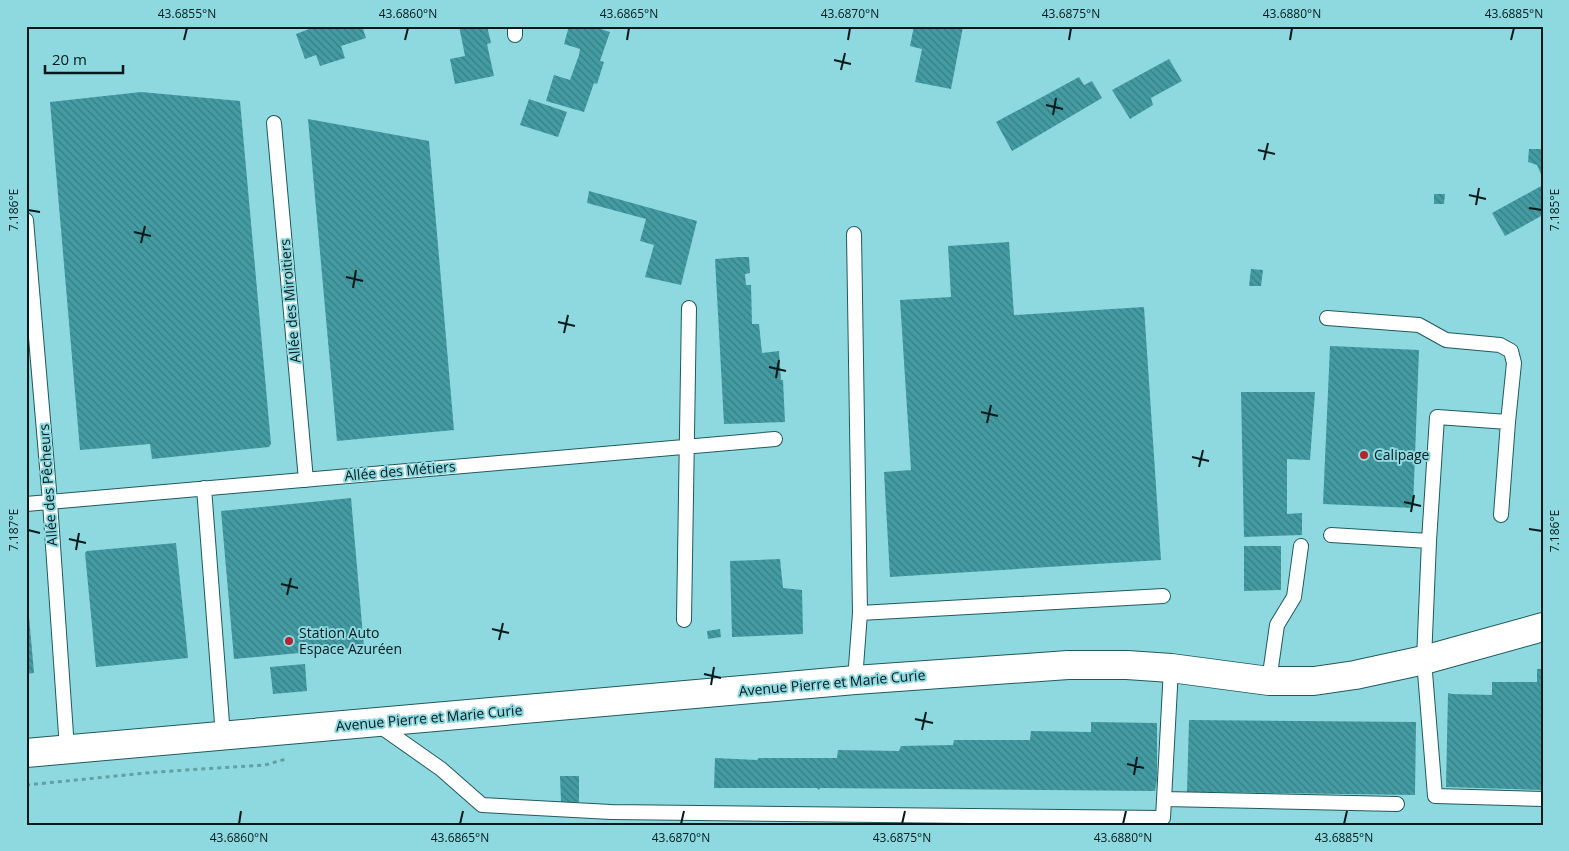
<svg xmlns="http://www.w3.org/2000/svg" width="1569" height="851" viewBox="0 0 1569 851" font-family="'Open Sans',sans-serif">
<style>
.building{fill:url(#building-back-hatch)}
.lines{fill:none;stroke-linecap:round;stroke-linejoin:round}
.lane-casing{stroke:#205a5f;stroke-width:16}
.secondary-casing{stroke:#205a5f;stroke-width:30}
.path{stroke:#63a0a5;stroke-width:3;stroke-dasharray:4 4;stroke-linecap:butt}
.lane{stroke:#fff;stroke-width:14}
.secondary{stroke:#fff;stroke-width:28}
.ticks{fill:none;stroke:#001a1c;stroke-width:2}
.poi-dot{fill:#b52430;stroke:#8ed9e0;stroke-width:2}
.labels{text-anchor:middle;stroke-width:4;stroke-linejoin:round;paint-order:stroke}
.street-label{font-size:14px;fill:#001a1c;stroke:#8ed9e0}
.poi-label{font-size:14px;fill:#001a1c;stroke:#8ed9e0;text-anchor:start}
.neatline{fill:none;stroke:#001a1c;stroke-width:2}
.ticks-label{font-size:12px;text-anchor:middle;fill:#001a1c}
</style>
<defs>
<pattern id="building-back-hatch" width="6" height="6" patternUnits="userSpaceOnUse" patternTransform="scale(1.25)"><rect width="6" height="6" fill="#449ba2"/><path d="M-1 5l2 2M0 0l6 6M5-1l2 2" fill="none" stroke="#367e83"/></pattern>
</defs>
<rect width="100%" height="100%" fill="#8ed9e0"/>
<!-- building -->
<path class="building" d="M317,26H362L366,38L341,46L345,58L320,66L316,55L305,59L296,34Z
M459,26H487L491,43L487,44L494,76L455,84L450,59L465,56Z
M569,26H591L610,32L600,61L604,62L597,84L594,83L584,112L546,101L554,75L570,80L579,55L580,49L564,44Z
M914,26L963,27L951,89L915,82L922,49L910,46Z
M1169,59L1182,81L1151,98L1153,105L1130,119L1112,90Z
M1079,77L1084,85L1092,81L1102,98L1012,151L996,122Z
M141,92L240,101L271,444L269,447L152,459L150,444L80,450L50,102Z
M529,99L567,112L558,137L520,125Z
M308,119L429,141L454,430L337,441Z
M1529,149H1543V179L1537,165L1528,162Z
M1543,185V215L1505,236L1492,213Z
M589,191L697,221L681,285L645,277L654,245L640,241L646,219L587,203Z
M1434,194H1445L1444,204H1434Z
M1009,242L1014,315L1144,307L1161,560L890,577L884,472L911,470L900,300L951,297L948,246Z
M740,257H749L750,273L745,274L746,285H751L752,324H759L762,353L779,351L781,380H783L785,422L724,424L715,259Z
M1251,269L1263,270L1261,286H1249Z
M1330,346L1419,350L1413,508L1323,504Z
M1241,392H1315L1310,460L1287,459V514L1302,513V535L1244,537Z
M351,498L364,647L234,659L221,511Z
M176,543L188,658L96,667L85,553L87,551Z
M1244,546H1281V590L1244,591Z
M780,559L783,588L802,590L803,634L732,637L730,561Z
M28,605L34,673L26,674V606Z
M720,629L721,637L708,639L707,631Z
M305,664L307,691L273,694L270,667Z
M1537,669H1543V790L1446,787L1448,693L1452,694L1492,695V682H1537Z
M1189,720L1416,722L1415,795L1187,792Z
M1091,722L1157,723V779L1155,791L820,788L819,790L817,788H714L715,758L757,760L759,758H837L838,750L899,751L901,746L953,745L954,740H1030L1031,731L1091,732Z
M560,776H579V802H561Z"/>
<g class="lines">
<defs>
<path id="lane" d="M515,35V26
M274,123L306,480
M26,220L50,502L67,749
M854,234L860,613L855,680
M1327,318L1419,325L1446,340L1500,345L1511,351L1514,363L1508,422
M204,488L223,736
M26,504L775,439
M1331,535L1429,541L1424,660L1435,796L1543,799
M1429,541L1437,417L1508,422L1501,515
M860,613L1163,596
M684,620L689,308
M1269,681L1277,625L1294,597L1301,546
M377,724L441,769L482,805L611,812L1163,818L1171,668
M1164,799L1397,804"/>
<path id="secondary" d="M26,753L855,680L1068,665H1127L1171,668L1269,681H1314L1355,675L1424,660L1543,627"/>
</defs>
<!-- lane casing -->
<use href="#lane" class="lane-casing"/>
<!-- secondary casing -->
<use href="#secondary" class="secondary-casing"/>
<!-- path -->
<path class="path" d="M26,785L156,772L265,765L286,759"/>
<!-- lane -->
<use href="#lane" class="lane"/>
<!-- secondary -->
<use href="#secondary" class="secondary"/>
</g>
<!-- ticks -->
<path class="ticks" d="M184,40L187,28M405,40L408,28M627,40L629,28M848,40L850,28M1069,40L1071,28M1290,40L1292,28M1511,40L1514,28M834,60L851,64M841,70L845,53M1046,105L1063,109M1053,115L1056,98M1258,150L1275,154M1264,160L1268,143M1469,195L1486,199M1476,205L1479,188M1529,208L1542,210M28,210L40,212M134,232L151,236M141,243L145,226M346,277L363,281M353,288L356,270M558,322L575,326M564,333L568,315M769,367L786,371M776,378L779,360M981,412L998,416M987,423L991,405M1192,457L1209,461M1199,467L1203,450M1404,502L1421,506M1411,512L1414,495M1529,529L1542,531M28,530L40,533M69,539L86,543M76,550L79,533M281,584L298,588M287,595L291,578M492,629L509,633M499,640L503,623M704,674L721,678M711,685L714,667M915,719L933,723M922,730L926,712M1127,764L1144,768M1134,775L1137,757M239,824L241,811M460,824L463,811M681,824L684,811M902,824L905,811M1123,824L1126,811M1344,824L1347,811"/>
<!-- markers -->
<g class="poi-dot">
<circle cx="1364" cy="455" r="5"/>
<circle cx="289" cy="641" r="5"/>
</g>
<g class="labels">
<!-- street labels -->
<g class="street-label">
<text transform="translate(290 301) rotate(-95)" y="5">Allée des Miroitiers</text>
<text transform="translate(400 471) rotate(-5)" y="5">Allée des Métiers</text>
<text transform="translate(48 485) rotate(-94)" y="5">Allée des Pêcheurs</text>
<text transform="translate(832 683) rotate(-5)" y="5">Avenue Pierre et Marie Curie</text>
<text transform="translate(429 718) rotate(-5)" y="5">Avenue Pierre et Marie Curie</text>
</g>
<!-- poi labels -->
<g class="poi-label">
<text x="1374" y="460">Calipage</text>
<text x="299" y="638">Station Auto<tspan x="299" dy="16">Espace Azuréen</tspan></text>
</g>
</g>
<!-- border -->
<rect width="1569" height="851" fill="none" stroke="#8ed9e0" stroke-width="55"/>
<!-- scale -->
<path d="M45 65v8h78v-8" fill="none" stroke="#001a1c" stroke-width="2.5"/>
<text x="52" y="65" font-size="15" fill="#001a1c" stroke="#8ed9e0" stroke-width="4" paint-order="stroke">20 m</text>
<rect x="28" y="28" width="1514" height="796" class="neatline"/>
<g class="ticks-label">
<text x="187" y="18">43.6855°N</text>
<text x="408" y="18">43.6860°N</text>
<text x="629" y="18">43.6865°N</text>
<text x="850" y="18">43.6870°N</text>
<text x="1071" y="18">43.6875°N</text>
<text x="1292" y="18">43.6880°N</text>
<text x="1514" y="18">43.6885°N</text>
<text transform="translate(14 210) rotate(-90)" y="4">7.186°E</text>
<text transform="translate(1555 210) rotate(-90)" y="4">7.185°E</text>
<text transform="translate(14 530) rotate(-90)" y="4">7.187°E</text>
<text transform="translate(1555 531) rotate(-90)" y="4">7.186°E</text>
<text x="239" y="842">43.6860°N</text>
<text x="460" y="842">43.6865°N</text>
<text x="681" y="842">43.6870°N</text>
<text x="902" y="842">43.6875°N</text>
<text x="1123" y="842">43.6880°N</text>
<text x="1344" y="842">43.6885°N</text>
</g>
</svg>
